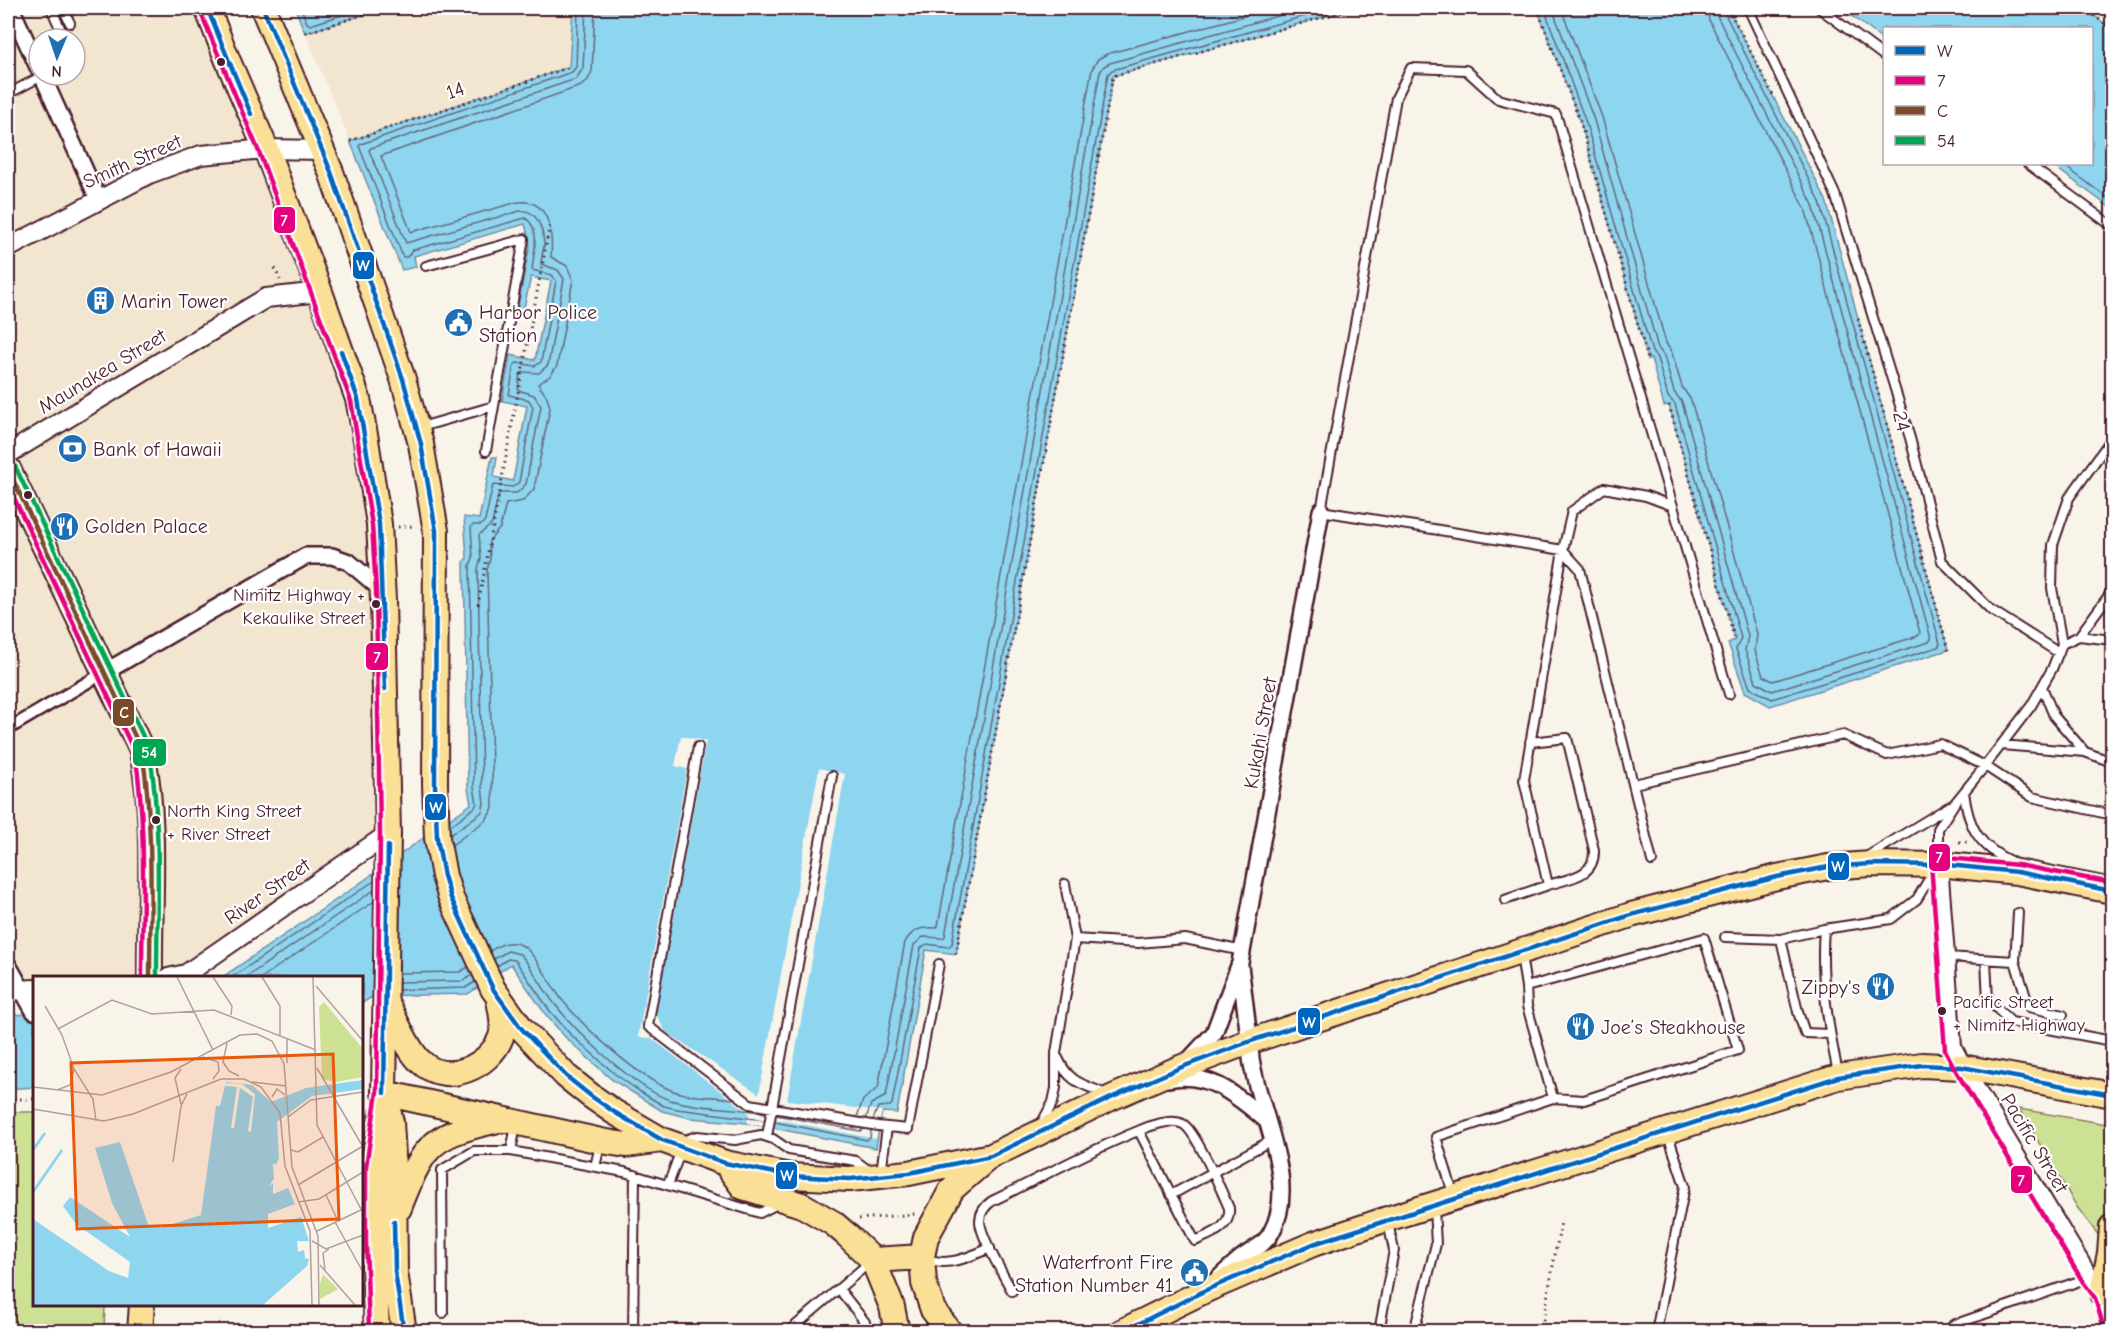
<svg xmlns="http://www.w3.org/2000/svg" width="2120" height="1339" viewBox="0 0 2120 1339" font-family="'Comic Neue',sans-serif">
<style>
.built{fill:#f2e6d1;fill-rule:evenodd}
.green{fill:#cde195;stroke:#8c8060;stroke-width:1.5}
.water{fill:#8ed5f0;stroke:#738ca1;stroke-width:1.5}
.pier{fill:#f9f4ea}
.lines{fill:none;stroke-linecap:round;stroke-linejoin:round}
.shore{stroke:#65687a;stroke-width:1.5}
.service-casing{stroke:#4a1f2b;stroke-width:12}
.pedestrian-casing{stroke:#4a1f2b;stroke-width:15}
.minor-casing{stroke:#4a1f2b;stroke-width:20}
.tertiary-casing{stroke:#4a1f2b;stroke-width:22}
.primary-casing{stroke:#4a1f2b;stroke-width:28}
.path{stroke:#4a1f2b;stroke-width:3;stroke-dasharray:1.5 4.5;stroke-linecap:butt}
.service{stroke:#fff;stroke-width:8}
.pedestrian{stroke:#fff;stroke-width:10}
.minor{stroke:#fff;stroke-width:15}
.tertiary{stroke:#fff;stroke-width:18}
.primary{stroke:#fadf96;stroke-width:24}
.bus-1-casing{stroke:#fff;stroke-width:9}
.bus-2-casing{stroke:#fff;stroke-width:9}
.bus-3-casing{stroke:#fff;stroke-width:9}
.bus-4-casing{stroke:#fff;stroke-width:9}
.bus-1{stroke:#0065bd;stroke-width:4.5}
.bus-2{stroke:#e5007d;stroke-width:4.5}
.bus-3{stroke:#7a4b2a;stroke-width:4.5}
.bus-4{stroke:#00a651;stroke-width:4.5}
.bus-dot{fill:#4a1f2b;stroke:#fff;stroke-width:2}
.labels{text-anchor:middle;stroke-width:4.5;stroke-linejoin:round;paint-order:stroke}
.bus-label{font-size:18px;fill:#4a1f2b;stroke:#fff;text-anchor:start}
.street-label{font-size:20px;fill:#4a1f2b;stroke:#fff}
.poi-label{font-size:20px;fill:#4a1f2b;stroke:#fff;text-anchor:start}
.inset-river{fill:none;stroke:#8ed5f0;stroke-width:3}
.inset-road{fill:none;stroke:#b39f9e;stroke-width:1.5}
.view{fill:#e8590c;fill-opacity:0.15;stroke:#e8590c;stroke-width:3}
.inset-edge{fill:none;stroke:#4a1f2b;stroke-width:3}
.line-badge{stroke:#fff;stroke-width:2}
.badge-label{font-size:16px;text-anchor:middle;font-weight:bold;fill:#fff}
</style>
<rect width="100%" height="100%" fill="#f9f4ea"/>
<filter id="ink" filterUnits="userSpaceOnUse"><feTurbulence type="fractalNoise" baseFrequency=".0167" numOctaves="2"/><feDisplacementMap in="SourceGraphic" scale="12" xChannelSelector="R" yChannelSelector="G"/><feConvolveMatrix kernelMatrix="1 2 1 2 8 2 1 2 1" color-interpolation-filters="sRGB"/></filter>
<g filter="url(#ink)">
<!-- built -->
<path class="built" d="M8,8H207L320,292L383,591L388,834L168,978H34V989L8,991ZM39,39H75V75H39Z
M385,8H573L570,67L350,141L305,33Z"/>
<!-- green -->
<path class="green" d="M2019,1109L2112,1125V1203L2107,1221L2105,1244L2077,1207Z
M8,1112H34V1304L105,1305L104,1331H8Z"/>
<!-- water -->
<path class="water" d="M295,8H385L305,33Z
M573,8H1356L1113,76L956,954L926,950L897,1113L882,1112L876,1148L747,1123L690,1118L662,1111L611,1079L566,1038L546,1015L511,964L468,994L374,996L362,1003V978H221L346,893L471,804L468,788L464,561L467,558L464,517L479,519L492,457H497L494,477L513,481L527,406L502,401L510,355L535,360L551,281L531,277L523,312L517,311L530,244L525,224L414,256L416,267L402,270L350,141L569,67Z
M1537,8H1728L1826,200L1948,650L1770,706L1745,692L1728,643L1735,640L1669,405L1664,406L1651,359L1648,360L1581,124Z
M1841,8H2084L2112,29V209L2051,164H2092V28H1884V40Z
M34,1014V1087L8,1089V1015Z"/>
<!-- pier -->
<path class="pier" d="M681,736L706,741L656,1014L665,1031L759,1094L819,768L845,774L787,1100L882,1111L876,1139L775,1119L773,1128L747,1123L749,1113L651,1038L638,1037L687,769L675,766Z"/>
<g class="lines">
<!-- shore -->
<path class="shore" d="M301,8L307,23L310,25L365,8
M1544,8L1586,123L1652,352L1657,358L1668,397L1675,404L1741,638L1736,649L1750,688L1772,699L1938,647L1940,644L1820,202L1724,12V8
M1552,8L1594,120L1658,348L1664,356L1674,392L1682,402L1748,636L1745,650L1756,682L1772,691L1929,642L1931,639L1813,205L1717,16L1716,8
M1561,8L1602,117L1666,343L1672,353L1682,387L1691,400L1757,634L1755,651L1763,676L1773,681L1918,636L1920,633L1805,208L1709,20L1707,8
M2062,164L2112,201
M450,826L475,807L477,803L474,788L470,565L473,558L471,527L473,525H481L485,521L493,485L513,487L519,482L533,407L529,400L509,395L514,365L517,363L535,366L541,362L556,281L552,275L532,270C533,255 542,228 525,218L413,250L407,257H403L359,146L361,144L572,72L576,67L578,8
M450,835L482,812L484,803L482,787L478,568L481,559L479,535L492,524L499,493H517L526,484L541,406L534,395L518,390L520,374L523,372L539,373L548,365L564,279L558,270L541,264C541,257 544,250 544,244C543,229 537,209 520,211L406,243L369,150L371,148L576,79L583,68L586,8
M452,845L486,820L493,808L487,570L490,559L489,541L500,528L506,504L523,501L534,489L550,408L547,397L538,384L550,376L557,366L573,280L567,266L551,257C553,234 550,198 518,202L411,232L381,156L581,86L588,80L592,71L595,8
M490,951C502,943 512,939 525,947C540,961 549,983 562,1000C586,1029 636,1076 671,1090C691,1098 714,1096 734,1099
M494,959L508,951L520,954C533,968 542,988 554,1003C576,1032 636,1089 670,1100C701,1109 734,1107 766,1113
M497,966L508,959L515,960L550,1011L570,1034L615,1074L639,1091L664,1106L677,1109L764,1120
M399,973L460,972L468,967
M231,978L374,881
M245,978L374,890
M261,978L373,902
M399,982L463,981L472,975
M399,990L465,988L475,982
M776,1115L860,1131L864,1129
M857,1117L863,1100L878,1088L905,942C913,929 922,927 936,928L938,926L1092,69L1098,59L1107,54L1273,8
M866,1119L871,1104L886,1096L914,945L923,937L943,938L945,936L1100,72L1104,66L1110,63L1306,8
M873,1120L878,1107L890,1106L892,1104L921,948L927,944L948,947L952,944L1108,74L1112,70L1334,8
M775,1122L867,1140L870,1138L871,1130"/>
<defs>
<path id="service" d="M51,8L60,28
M63,8L70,23
M1748,8L1835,194L1910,438L1942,561L1991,610L2059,653
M1819,8L1884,56
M8,94L42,76
M2028,164L2112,226
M421,427L494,406L524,239L426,266
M486,451L494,406
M2079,636L2112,591
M2062,644L2052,588L2053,545L2069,498L2112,438
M2042,687L2054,716L2085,752
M1530,742L1567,738L1594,850C1595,877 1570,878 1548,885L1524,780L1563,550L1572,511L1604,488L1646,496L1673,506
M2001,745L2085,752L2112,762
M698,747L648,1026L750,1104L878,1126L908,1129L939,964
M1634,784L1843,735L1887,755L1940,744L1985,766L2032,797L2112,815
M1964,792C1968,827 1979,847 2012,862
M1868,856L1950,806
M1652,861L1580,569L1563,550L1321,511L1396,98L1411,68L1466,70L1498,99L1556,114L1729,694
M1505,900L1548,885
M1824,929C1820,977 1828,1026 1838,1073
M1725,937L1781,939L1824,929L1891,919L1917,899L1938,864V829L1954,804L1985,766L2031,706L2052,669L2062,644L2079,636L2112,640
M1704,938L1738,1050L1584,1100L1553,1098L1527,1006L1526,987Z
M1075,939L1138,943L1185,939L1243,951
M1781,939L1798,1012L1805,1033L1830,1034
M1521,955L1526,987
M1946,957L2015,961L2018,913
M1986,961L1988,1000L2011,1022L2112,1041
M2015,961L2029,1007L2063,1015
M1058,1058C1069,1083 1083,1084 1106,1094
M1040,1126L1053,1102L1056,1088V1053L1075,939L1065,884
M767,1136L832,776
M682,1141L697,1136L735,1140L761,1135L773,1139L789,1150L856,1161L868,1170
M511,1151L516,1126
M595,1167L600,1145
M881,1173L887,1127
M668,1185L681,1150
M1453,1193L1436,1137L1553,1098
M1171,1195L1272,1140
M926,1259C949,1267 969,1257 990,1248
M839,1289L865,1322L854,1332
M1012,1291C1004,1276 980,1236 980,1221C980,1212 985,1206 992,1201C1040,1178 1088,1151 1138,1131C1149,1126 1171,1118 1183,1124C1196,1131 1222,1192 1229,1208C1231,1229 1210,1234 1195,1241L1139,1131
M443,1313L442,1170L474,1151H511L624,1172L760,1213L779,1203
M1953,1325L2088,1278
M633,1332L635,1175
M788,1332L869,1263
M1379,1332L1394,1250L1388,1223
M1414,1332L1436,1244L1434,1209
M1656,1332L1685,1186L1668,1135"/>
<path id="pedestrian" d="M8,729L105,672"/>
<path id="minor" d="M11,8L39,69
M42,75L98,199
M105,672L306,556H332L349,562L383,591
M8,965L34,1011
M1189,1060L1214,1033L1240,963L1321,511
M1168,1079C1208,1070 1237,1096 1266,1120
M1219,1278C1226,1271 1233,1265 1240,1259C1251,1250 1264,1246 1271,1233C1300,1182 1258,1111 1251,1058C1248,1027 1244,997 1240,966"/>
<path id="tertiary" d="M8,248L149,174L201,155L266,149L321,150
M8,454L266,298L320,292
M1938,864L1952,1047L1962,1067L2089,1278L2102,1294L2112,1330
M168,978L186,974L388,834
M8,991L34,989"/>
<path id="primary" d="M207,8L228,61L266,149L320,292L358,399L366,440L379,524L383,600L388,834L384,1093L391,1122L394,1173L395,1272L404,1332
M263,8L331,172L403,379L421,444L436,531L435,784L437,838L444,876L451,898L493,989L521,1028L566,1076L591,1096L614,1112L662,1140L725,1163L790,1176L850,1179L909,1173L991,1156L1113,1097L1182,1067L1251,1041L1631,915L1777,877L1828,867L1871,864L1948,865L2017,872L2112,891
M8,469L142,751C157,826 149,902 150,978
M386,1002C395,1018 408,1051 421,1062C447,1087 490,1066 501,1037C505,1025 501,1012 499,1000
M384,1093L601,1141L626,1145L662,1140
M725,1163L743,1187L802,1205L833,1223L847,1235L873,1260L892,1307L897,1332
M399,1208C423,1147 428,1136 494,1121
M873,1260L922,1257
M2102,1294L2110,1253L2112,1227
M140,1332L142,1304
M377,1332L373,1241V1167L381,1117
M950,1332L933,1310L924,1283L922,1257L926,1237L952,1189L989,1157
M1121,1332L1206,1290L1313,1244L1387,1219L1838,1077L1922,1065L1962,1067L2112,1095"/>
</defs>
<!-- service casing -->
<use href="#service" class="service-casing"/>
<!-- pedestrian casing -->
<use href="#pedestrian" class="pedestrian-casing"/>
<!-- minor casing -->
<use href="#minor" class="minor-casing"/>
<!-- tertiary casing -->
<use href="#tertiary" class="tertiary-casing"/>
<!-- primary casing -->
<use href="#primary" class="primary-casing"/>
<!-- path -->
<path class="path" d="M1537,8L1581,124L1648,360
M1728,8L1773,95
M2084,8L2112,29
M305,33L385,8
M350,141L570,67
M275,268L280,280
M1858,319L1948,650
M1669,405L1735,640
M398,527L414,526
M478,605L550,224
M1959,842H1969
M956,954L1113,76L1356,8
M8,1099H34
M859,1219L915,1214
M1541,1332L1561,1222"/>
<!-- service -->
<use href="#service" class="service"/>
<!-- pedestrian -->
<use href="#pedestrian" class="pedestrian"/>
<!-- minor -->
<use href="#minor" class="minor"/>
<!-- tertiary -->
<use href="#tertiary" class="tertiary"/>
<!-- primary -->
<use href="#primary" class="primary"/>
<defs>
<path id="bus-1" d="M207,8L251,114
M263,8L331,172L403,379L421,444L436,531L435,784L437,838L444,876L451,898L493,989L521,1028L566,1076L591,1096L614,1112L662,1140L725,1163L790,1176L850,1179L909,1173L991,1156L1113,1097L1182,1067L1251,1041L1631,915L1777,877L1828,867L1871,864L1948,865L2017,872L2112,891
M341,351L358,399L379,524L385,689
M384,1093L388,846
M394,1221L395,1272L404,1332
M1122,1332L1206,1290L1313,1244L1838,1077L1922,1065L1962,1067L2112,1095"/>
<path id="bus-2" d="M200,11L259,152L351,401L372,525L376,591L380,834L377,1092L366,1167V1241L369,1332
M8,485L135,753C147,828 142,902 142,978
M2105,1332L2095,1298L2083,1282L1956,1071L1945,1050L1931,863L1933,859L1938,857L2018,865L2112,883"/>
<path id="bus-3" d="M8,469L142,751C154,826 150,902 150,978"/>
<path id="bus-4" d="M15,466L149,749C162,825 157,901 157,978"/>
</defs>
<!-- bus-1 casing -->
<use href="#bus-1" class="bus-1-casing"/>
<!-- bus-2 casing -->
<use href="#bus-2" class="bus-2-casing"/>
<!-- bus-3 casing -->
<use href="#bus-3" class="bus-3-casing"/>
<!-- bus-4 casing -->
<use href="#bus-4" class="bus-4-casing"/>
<!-- bus-1 -->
<use href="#bus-1" class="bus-1"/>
<!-- bus-2 -->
<use href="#bus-2" class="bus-2"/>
<!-- bus-3 -->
<use href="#bus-3" class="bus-3"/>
<!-- bus-4 -->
<use href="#bus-4" class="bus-4"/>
</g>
</g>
<!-- icons -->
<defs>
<symbol id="building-disc" viewBox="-11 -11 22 22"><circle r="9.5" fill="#1f6fb2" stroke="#fff"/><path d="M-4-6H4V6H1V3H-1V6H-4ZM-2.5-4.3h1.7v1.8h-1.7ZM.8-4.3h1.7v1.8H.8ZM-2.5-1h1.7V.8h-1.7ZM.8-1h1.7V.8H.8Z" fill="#fff"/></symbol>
<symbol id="civic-disc" viewBox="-11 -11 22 22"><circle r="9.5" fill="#1f6fb2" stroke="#fff"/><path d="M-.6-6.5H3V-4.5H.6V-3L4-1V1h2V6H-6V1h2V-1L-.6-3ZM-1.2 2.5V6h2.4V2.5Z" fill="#fff"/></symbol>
<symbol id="bank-disc" viewBox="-11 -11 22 22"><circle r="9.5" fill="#1f6fb2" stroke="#fff"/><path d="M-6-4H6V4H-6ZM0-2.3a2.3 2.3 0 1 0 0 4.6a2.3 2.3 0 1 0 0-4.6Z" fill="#fff"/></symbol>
<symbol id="restaurant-disc" viewBox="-11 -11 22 22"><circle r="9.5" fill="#1f6fb2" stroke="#fff"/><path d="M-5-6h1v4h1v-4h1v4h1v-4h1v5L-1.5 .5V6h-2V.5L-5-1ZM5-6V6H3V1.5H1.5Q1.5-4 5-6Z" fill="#fff"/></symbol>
</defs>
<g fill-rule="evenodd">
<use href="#building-disc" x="84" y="284" width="33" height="33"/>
<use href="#civic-disc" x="442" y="306" width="33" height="33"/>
<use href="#bank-disc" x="56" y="432" width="33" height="33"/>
<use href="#restaurant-disc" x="48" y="510" width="33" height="33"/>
<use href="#restaurant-disc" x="1864" y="970" width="33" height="33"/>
<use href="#restaurant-disc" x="1564" y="1010" width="33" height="33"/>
<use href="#civic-disc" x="1178" y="1256" width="33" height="33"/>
</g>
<!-- markers -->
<g class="bus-dot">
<circle cx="221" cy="62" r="5"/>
<circle cx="28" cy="495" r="5"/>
<circle cx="376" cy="604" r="5"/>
<circle cx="156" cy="820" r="5"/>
<circle cx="1942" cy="1011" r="5"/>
</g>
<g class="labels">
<!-- bus labels -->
<g class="bus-label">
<text x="365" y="601" text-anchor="end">Nimitz Highway +<tspan x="365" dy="23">Kekaulike Street</tspan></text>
<text x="167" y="817">North King Street<tspan x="167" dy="23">+ River Street</tspan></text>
<text x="1953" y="1008">Pacific Street<tspan x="1953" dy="23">+ Nimitz Highway</tspan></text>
</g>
<!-- street labels -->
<g class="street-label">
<text transform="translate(455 90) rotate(-19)" y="7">14</text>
<text transform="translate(132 161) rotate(-24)" y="7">Smith Street</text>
<text transform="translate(102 371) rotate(-31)" y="7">Maunakea Street</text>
<text transform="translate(1902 421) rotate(75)" y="7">24</text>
<text transform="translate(1260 733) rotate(-80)" y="7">Kukahi Street</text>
<text transform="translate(267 891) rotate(-35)" y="7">River Street</text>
<text transform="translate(2035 1143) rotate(59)" y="7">Pacific Street</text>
</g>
<!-- poi labels -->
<g class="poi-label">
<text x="121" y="308">Marin Tower</text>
<text x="479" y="319">Harbor Police<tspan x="479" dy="23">Station</tspan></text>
<text x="93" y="456">Bank of Hawaii</text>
<text x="85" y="533">Golden Palace</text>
<text x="1860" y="994" text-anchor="end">Zippy's</text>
<text x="1601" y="1034">Joe’s Steakhouse</text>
<text x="1173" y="1269" text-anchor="end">Waterfront Fire<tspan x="1173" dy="23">Station Number 41</tspan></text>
</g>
</g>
<!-- overview -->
<g transform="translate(33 976)">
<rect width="330" height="330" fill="#f9f4ea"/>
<path d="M291,26L330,73V101L303,106L289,103L286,31ZM290,298L305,313L287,323V308Z" fill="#cde195"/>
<path d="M330,104V113L279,120L244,146L246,182L243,189L240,187L241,202L236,211L240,207V218L255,212L262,228L235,238V252L268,241L276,265H264L265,276L271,274L272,282L276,283L274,290L230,329H0V243L76,295L95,302L97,286L43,248L30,230L37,221L97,261L79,227L62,172L87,166L116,251L125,249L127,252L168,239L183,130H187L193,106L219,109L238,126L273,112Z" fill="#8ed5f0"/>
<path d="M193,107L209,108L222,118L218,156L215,155L220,121L207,112L201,152H198L204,111L192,110Z" fill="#f9f4ea"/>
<path class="inset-river" d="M0,174L12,157M0,216L29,174"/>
<path class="inset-road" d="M144,1L180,74M180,1L199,30L198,39M229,1L247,30V59M280,1L284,149L330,237M283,10L330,65M12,30L29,59L41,93L60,123L63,145M25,53L79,24L119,38L181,34L283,74M194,67L190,86L196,95L206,100M170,81L185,86L186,95L180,103M254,87V63M284,92L330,171M148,93L142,102L148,128M219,106L253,110M0,111L69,119L138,96L207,59L224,58L239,65L251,88L259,191L285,260L286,329M24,114L37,109L41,93M239,121L244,113L252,119M0,133L71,145L100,138L188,103H211L228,111L247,137L252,190L277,255L279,329M255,141L278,124L330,116M258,174L265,176L290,161M140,186L148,130L154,118M265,209L330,170M293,219L305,245M265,226L286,223L330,196M302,246L330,296M284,255L330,233M279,265L293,273L330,259M287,289L322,329M292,294L290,277L296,273"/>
<path class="view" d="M300,78L306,243L44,253L38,87Z"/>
<rect width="330" height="330" class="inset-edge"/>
</g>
<g class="line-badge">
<rect x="273" y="206" width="23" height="28" rx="6" fill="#e5007d"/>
<rect x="352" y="251" width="23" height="29" rx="6" fill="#0065bd"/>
<rect x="365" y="642" width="24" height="29" rx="6" fill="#e5007d"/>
<rect x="112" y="698" width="23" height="29" rx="6" fill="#7a4b2a"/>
<rect x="132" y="738" width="35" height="29" rx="6" fill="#00a651"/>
<rect x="424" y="793" width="23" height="28" rx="6" fill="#0065bd"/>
<rect x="1928" y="843" width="23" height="29" rx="6" fill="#e5007d"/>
<rect x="1827" y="852" width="23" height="29" rx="6" fill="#0065bd"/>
<rect x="1297" y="1007" width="24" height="29" rx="6" fill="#0065bd"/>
<rect x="775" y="1161" width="23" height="29" rx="6" fill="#0065bd"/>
<rect x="2010" y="1165" width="23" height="29" rx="6" fill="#e5007d"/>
</g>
<g class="badge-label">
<text x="284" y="226">7</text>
<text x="363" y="271">W</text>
<text x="377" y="663">7</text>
<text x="124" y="718">C</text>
<text x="149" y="758">54</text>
<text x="436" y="813">W</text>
<text x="1939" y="863">7</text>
<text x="1838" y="872">W</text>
<text x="1309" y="1028">W</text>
<text x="787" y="1181">W</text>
<text x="2021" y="1186">7</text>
</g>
<!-- margin -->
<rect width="2120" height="1339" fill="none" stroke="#fff" stroke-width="30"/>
<rect x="15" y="15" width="2090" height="1309" fill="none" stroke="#4a1f2b" stroke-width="2" filter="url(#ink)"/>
<!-- legend -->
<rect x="1883" y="27" width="210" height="138" fill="#ffffff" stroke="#b7a5aa" stroke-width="1.5"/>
<rect x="1895" y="46" width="30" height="9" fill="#0065bd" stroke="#b7a5aa" stroke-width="1.5"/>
<text x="1937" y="57" font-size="18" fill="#4a1f2b">W</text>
<rect x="1895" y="76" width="30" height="9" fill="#e5007d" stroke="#b7a5aa" stroke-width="1.5"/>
<text x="1937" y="87" font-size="18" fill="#4a1f2b">7</text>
<rect x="1895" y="106" width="30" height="9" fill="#7a4b2a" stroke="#b7a5aa" stroke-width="1.5"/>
<text x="1937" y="117" font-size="18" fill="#4a1f2b">C</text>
<rect x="1895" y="136" width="30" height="9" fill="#00a651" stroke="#b7a5aa" stroke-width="1.5"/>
<text x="1937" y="147" font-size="18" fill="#4a1f2b">54</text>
<!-- north arrow -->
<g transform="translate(57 57) rotate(182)"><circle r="28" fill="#ffffff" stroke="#b7a5aa" stroke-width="1.5"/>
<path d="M0-4.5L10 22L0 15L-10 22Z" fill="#1f6fb2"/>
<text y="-9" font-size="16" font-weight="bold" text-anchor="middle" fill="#4a1f2b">N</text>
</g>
</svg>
